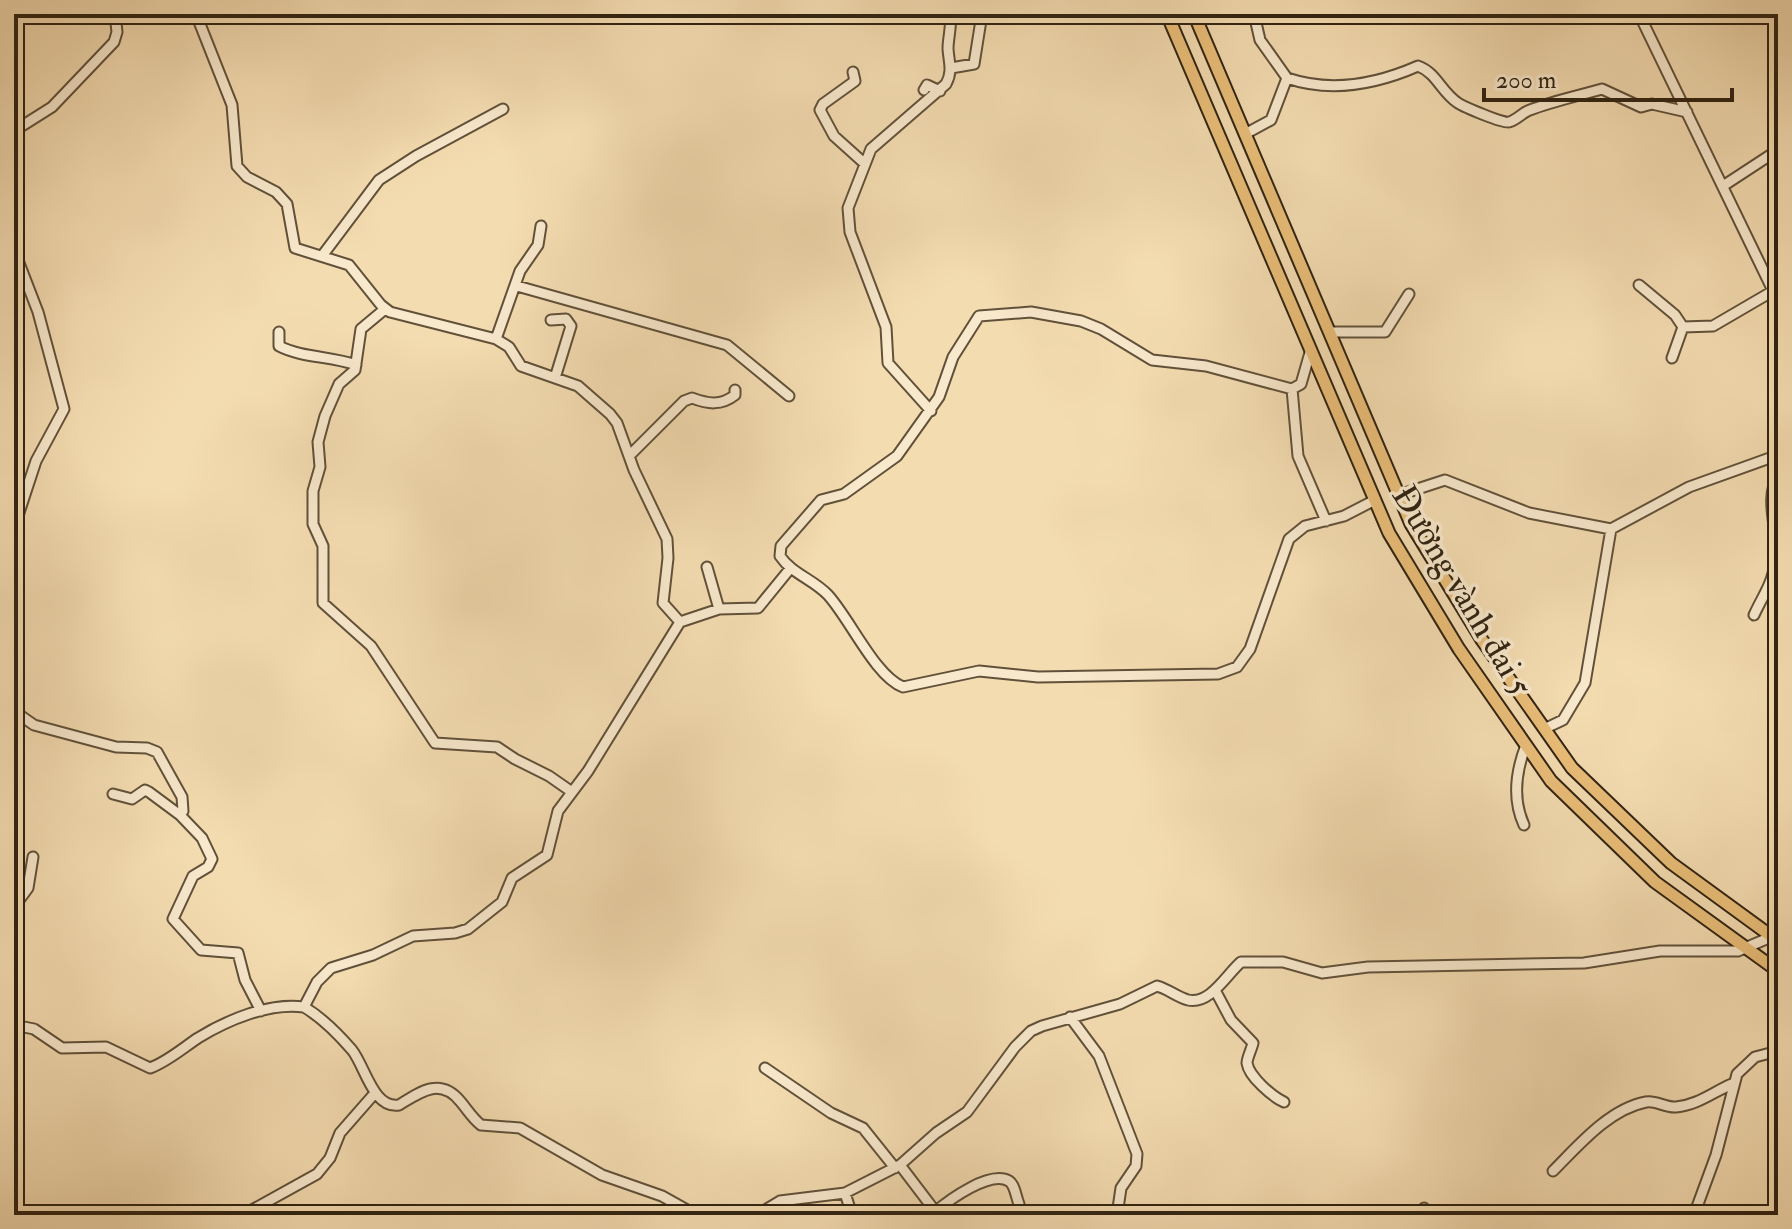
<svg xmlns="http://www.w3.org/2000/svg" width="1792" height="1229" viewBox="0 0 1792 1229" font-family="'IM FELL Double Pica',serif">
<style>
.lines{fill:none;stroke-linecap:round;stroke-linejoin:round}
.minor-casing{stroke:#61513a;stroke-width:13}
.major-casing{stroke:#302312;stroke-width:15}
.minor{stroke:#f8e8cc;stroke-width:9}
.major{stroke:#eabe78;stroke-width:11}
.labels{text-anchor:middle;stroke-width:7;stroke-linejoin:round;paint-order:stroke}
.street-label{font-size:34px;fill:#302312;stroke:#f8e8cc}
</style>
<rect width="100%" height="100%" fill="#f4dcb1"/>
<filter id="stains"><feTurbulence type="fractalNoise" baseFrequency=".0025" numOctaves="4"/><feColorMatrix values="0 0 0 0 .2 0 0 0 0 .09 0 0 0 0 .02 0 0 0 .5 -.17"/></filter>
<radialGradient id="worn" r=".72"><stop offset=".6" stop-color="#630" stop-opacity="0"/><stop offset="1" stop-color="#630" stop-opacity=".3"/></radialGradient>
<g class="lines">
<defs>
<path id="minor" d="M196,14L232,105L237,166L247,177L276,192L287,204L295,248L349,265L381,305L390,312L496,339L509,347L521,366L578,386L610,414L617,423L634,470L667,539L668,558L663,603L680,622
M1639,14L1778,301
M951,68L974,64L982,14
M853,72L855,81L823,104L820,110L834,136L864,163
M1287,78C1331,93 1377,84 1418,66C1437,73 1441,92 1458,103C1464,107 1504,124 1509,122C1517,120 1523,112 1530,110C1553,101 1578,96 1602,89L1641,107L1652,104L1687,112
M924,90L927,85L940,91
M14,131L52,107L114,42L117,32L115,14
M1245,134L1271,120L1287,78L1260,40L1254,14
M1723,186L1778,150
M14,250L38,312L64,409L36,461L14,528
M322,256L379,180L416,156L503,109
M1639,285L1675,315L1683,327L1672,358
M517,286L727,345L789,396
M385,309L361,329L355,370L339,384L325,416L318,442L320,467L313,491V524L323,546V603L371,646L435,743L497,747L515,759L549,776L572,792
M551,320L566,319L571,326L555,378
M1683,327L1713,326L1773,291
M279,332V346C302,358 332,356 356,365
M1330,332H1385L1409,294
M496,339L520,271L538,245L541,226
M1311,349L1301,384L1292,389L1206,366L1152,360L1101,329L1081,321L1031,312L979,316L953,357L939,397L897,456L844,494L821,500L781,546L780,556C792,574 813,579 828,595C850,619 875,676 903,687L979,671L1038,677L1218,674L1237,667L1250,649L1289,539L1305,526L1344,516L1375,500
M1292,389L1298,456L1326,521
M931,411L888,363L886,327L850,232L848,208L871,149L946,84C953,71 949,63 948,49C948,37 952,27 950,14
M629,456L684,401L692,398C708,404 721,406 735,395V390
M1399,495L1445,480L1529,513L1611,529L1689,487L1778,455
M707,567L719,609
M1754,615C1765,591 1774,583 1776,554C1778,531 1764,497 1778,477
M14,711L34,725L116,747L147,748L157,752L182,797L183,811L180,815L202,838L212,859L208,867L193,876L173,919L201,950L238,953L245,980L261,1011
M1544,729L1563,720L1585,683L1611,529
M113,794L132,799L145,790L149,792L180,815
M1524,825C1512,799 1516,771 1526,745
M14,907L28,888L33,857
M1215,990L1231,1020L1253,1043C1252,1048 1247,1058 1247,1063C1249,1077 1273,1097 1284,1102
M304,1007L317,982L331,968L373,955L413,936L455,933L468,929L502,902L512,878L547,855L558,811L588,771L680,622L719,609L758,608L789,570
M1070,1017L1099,1056L1137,1154L1136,1166L1121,1188L1117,1215
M14,1025L34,1029L62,1048L106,1047L150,1068C167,1062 183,1048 198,1038C227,1020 270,1002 304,1007C321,1017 339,1035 352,1050C365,1066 373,1109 399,1105C420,1092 440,1077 460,1101C467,1109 472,1118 481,1125L520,1128L602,1175L662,1196L696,1215
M765,1068L831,1113L863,1128L895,1168
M900,1165L938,1215
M1553,1171C1578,1146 1609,1109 1646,1102C1656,1100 1665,1108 1676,1107C1698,1105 1713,1092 1732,1084
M845,1193L852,1215
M1424,1208L1426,1215
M935,1212C949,1200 990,1170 1009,1181C1015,1185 1016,1197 1019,1204
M243,1215L317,1174L330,1158L340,1133L375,1093
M757,1215L780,1201L845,1193L900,1165L936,1133L967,1112L1015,1047L1031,1031L1042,1026L1120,1004L1157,986C1168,989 1177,997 1188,1000C1210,1005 1226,975 1241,962H1283L1322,973L1368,967L1584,963L1660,951H1738L1778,934
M1694,1215L1716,1155L1737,1074L1755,1057L1778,1051"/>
<path id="major" d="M1167,14L1389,533L1459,649L1551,781L1655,882L1778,971
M1194,14L1411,524L1482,640L1572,768L1671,863L1778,941"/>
</defs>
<!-- minor casing -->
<use href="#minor" class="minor-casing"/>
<!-- major casing -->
<use href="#major" class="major-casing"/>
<!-- minor -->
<use href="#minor" class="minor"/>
<!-- major -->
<use href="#major" class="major"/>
</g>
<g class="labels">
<!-- street labels -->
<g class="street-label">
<text transform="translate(1463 590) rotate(59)" y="12">Đường vành đai 5</text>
</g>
</g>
<!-- margin -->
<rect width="1792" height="1229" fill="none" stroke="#f4dcb1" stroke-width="48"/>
<rect x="16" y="16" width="1760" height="1197" fill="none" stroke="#302312" stroke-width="4"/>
<rect x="24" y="24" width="1744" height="1181" fill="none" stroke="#302312" stroke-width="2"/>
<!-- scale -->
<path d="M1484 88v12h248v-12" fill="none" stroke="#302312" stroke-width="4"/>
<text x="1496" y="88" font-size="24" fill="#302312" stroke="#f8e8cc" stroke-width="6" paint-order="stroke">200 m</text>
<rect width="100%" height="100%" filter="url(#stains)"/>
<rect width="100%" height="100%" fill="url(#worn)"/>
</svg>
